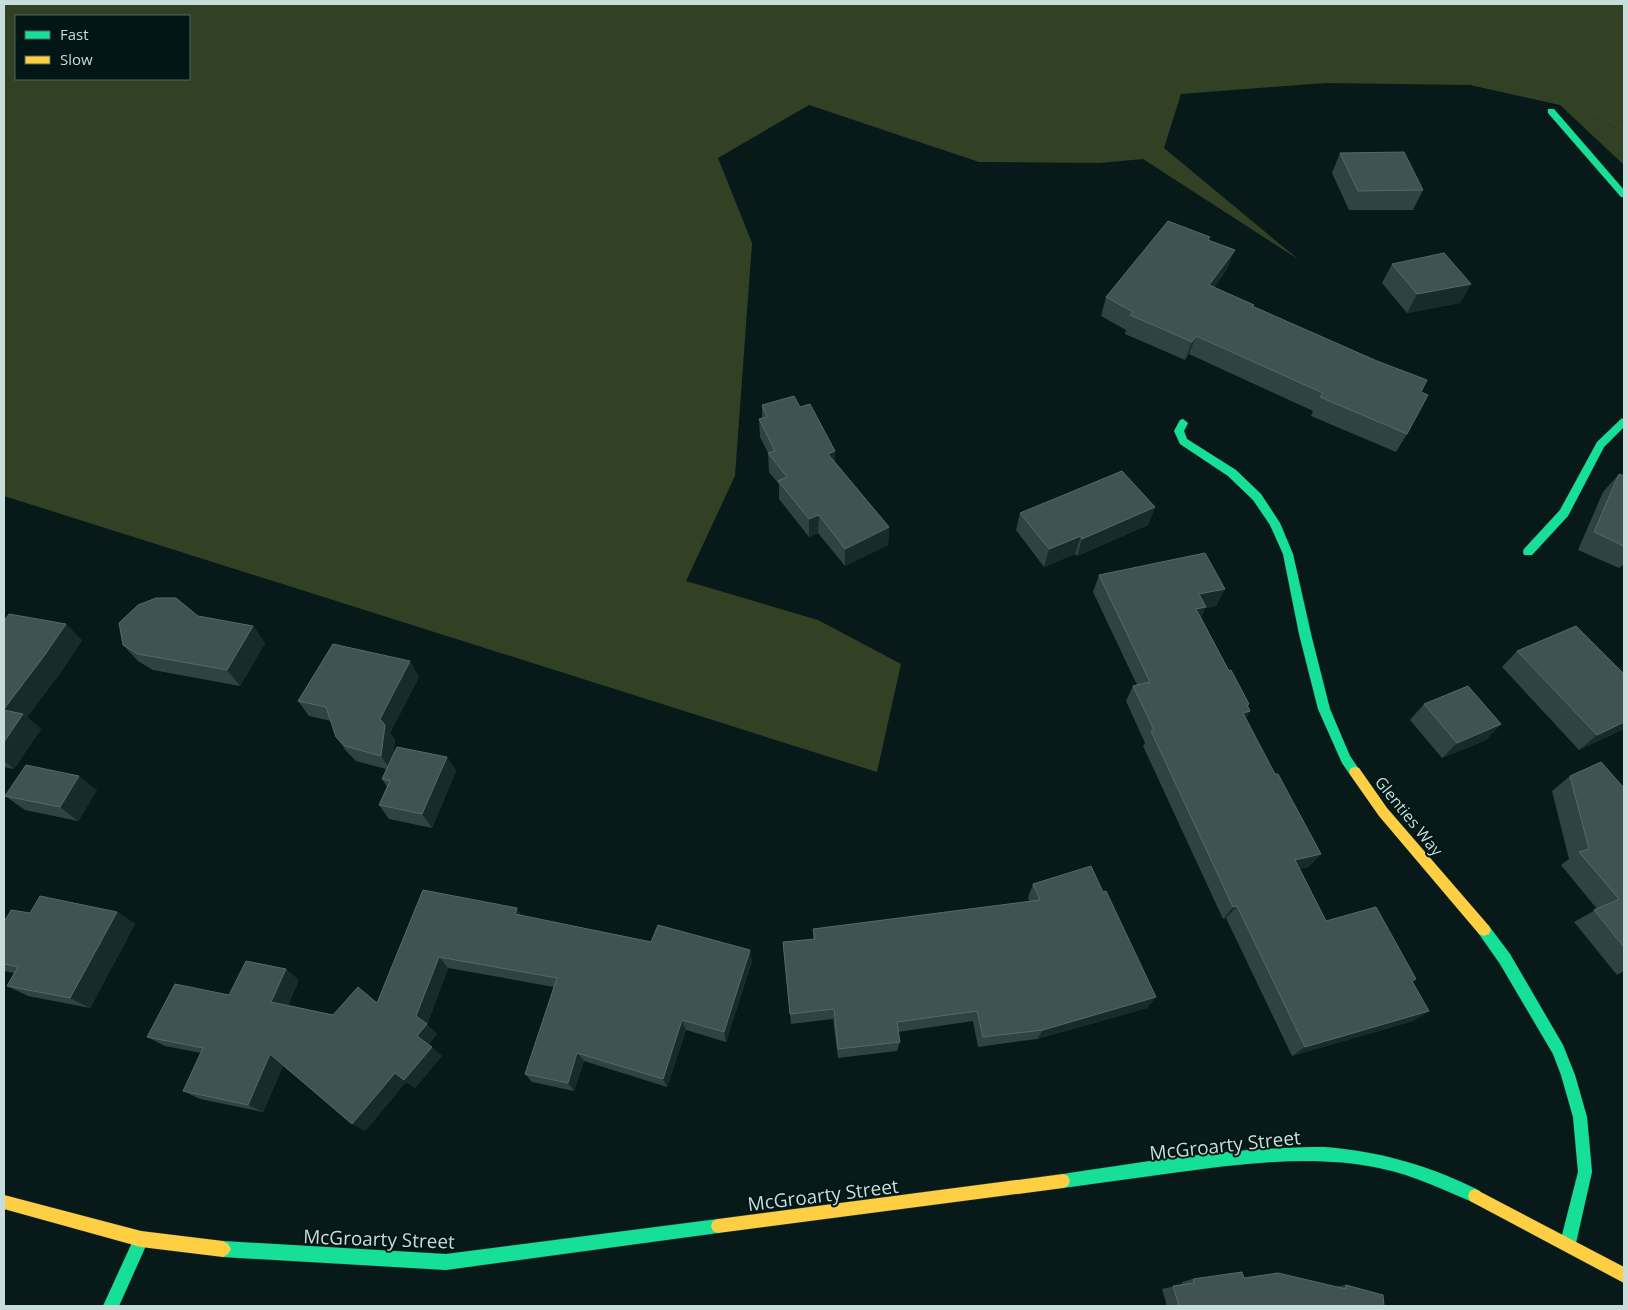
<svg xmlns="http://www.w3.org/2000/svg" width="1628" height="1310" viewBox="0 0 1628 1310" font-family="'Open Sans',sans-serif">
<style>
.green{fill:#324024;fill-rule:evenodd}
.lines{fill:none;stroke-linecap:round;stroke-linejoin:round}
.fast-casing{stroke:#243332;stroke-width:1}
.slow-casing{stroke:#243332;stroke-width:1}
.path{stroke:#42504b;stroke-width:2.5;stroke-dasharray:0.5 2.5;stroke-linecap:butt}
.fast{fill:#16e098;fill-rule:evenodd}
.slow{fill:#ffcf43;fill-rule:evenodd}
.wall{fill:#304243}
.shaded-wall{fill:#192a2c}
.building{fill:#415254;stroke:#566869}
.labels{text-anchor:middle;stroke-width:4;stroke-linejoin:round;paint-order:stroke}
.street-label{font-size:16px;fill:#c7dddb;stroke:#021715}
.near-street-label{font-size:19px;fill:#c7dddb;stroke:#021715}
</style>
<rect width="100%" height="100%" fill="#081919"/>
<!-- green -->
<path class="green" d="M4,4H1624V165L1560,105L1470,85L1325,83L1181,94L1164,148L1299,260L1143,159L1100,163L979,162L809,105L718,158L752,243L735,476L686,581L818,620L901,664L877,772L4,496ZM16,16H189V79H16Z"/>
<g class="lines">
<defs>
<path id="fast" d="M1548,109H1554L1624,190V197H1621L1548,113Z
M1624,418V427L1604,447L1568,516L1532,555H1524L1523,552L1524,549L1560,510L1597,442L1621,419Z
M1183,419L1188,423L1184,431L1187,439L1236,470L1261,494L1280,523L1293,554L1311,634L1330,709L1350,756L1361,772L1359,776L1355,777L1351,776L1342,763L1318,709L1299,634L1283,554L1270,525L1253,500L1228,476L1180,444L1174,431L1180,420Z
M1484,924L1489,926L1510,954L1563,1045L1575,1075L1587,1117L1592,1172L1576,1243L1573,1248L1568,1251L1563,1248L1560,1243L1578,1172L1573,1117L1561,1075L1553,1054L1500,964L1479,934L1477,930L1479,926Z
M1324,1147C1377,1151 1424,1164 1472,1187L1480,1191L1482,1196L1480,1201L1475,1203C1443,1190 1414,1175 1379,1168C1312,1154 1240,1164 1172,1173C1136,1178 1099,1183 1063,1188L1058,1186L1056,1181L1058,1176L1063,1174C1149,1161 1237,1147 1324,1147Z
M718,1219L723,1221L725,1226L723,1231L718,1233L446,1270L223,1257L218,1254L215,1249L218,1244L223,1241L446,1254Z
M141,1231L146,1234L149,1239L119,1306H103L136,1234Z"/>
<path id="slow" d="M1355,767L1359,768L1387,808L1489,926L1491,930L1489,934L1484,936L1479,934L1379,816L1351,776L1349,772L1351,768Z
M1063,1174L1068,1176L1070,1181L1068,1186L1063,1188L718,1233L713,1231L711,1226L713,1221L718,1219Z
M1475,1189L1624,1267V1283L1470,1201L1468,1196L1470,1191Z
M4,1195L141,1231L223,1241L228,1244L231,1249L228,1254L223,1257L141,1247L4,1209Z"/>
</defs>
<!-- fast casing -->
<use href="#fast" class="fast-casing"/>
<!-- slow casing -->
<use href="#slow" class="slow-casing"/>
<!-- path -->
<path class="path" d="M1622,4L1624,7
M1594,111L1624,129"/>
<!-- fast -->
<use href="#fast" class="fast"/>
<!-- slow -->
<use href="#slow" class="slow"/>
</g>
<!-- wall -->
<path class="wall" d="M1340,153L1423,190L1413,210H1349L1332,173Z
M1210,237L1209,240L1227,269L1214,288L1254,305L1253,307L1421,392L1407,434L1396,452L1311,416L1313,411L1189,354L1185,360L1125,334L1126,330L1101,316L1106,297Z
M1392,264L1471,284L1460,303L1407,313L1382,283Z
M762,405L800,407L835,451V462L889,527L888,545L845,566L818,533L809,537L779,499V484L769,472L768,453L760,437L759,419L762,418Z
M1619,474L1624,476V566L1623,565L1619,568L1578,550L1603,492Z
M1155,507L1148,525L1077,556L1075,554L1044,567L1016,530L1020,513Z
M1099,575L1225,589L1216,606L1205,608L1201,617L1229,671L1249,704L1248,707L1250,711L1245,719L1275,774L1321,854L1308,867L1300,869L1326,921L1412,982L1429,1011L1413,1021L1292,1056L1226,918L1223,919L1143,746L1145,743L1126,701L1133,686L1137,685L1093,592Z
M198,616L253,626L265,643L240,686L153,670L138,661L123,645Z
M4,621L82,640L61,672L27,717L41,729L14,769L4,767Z
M1517,651L1624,729L1579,750L1502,667Z
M419,677L390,733L395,740L393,755L447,757L456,771L432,828L389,819L379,805L387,787L382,779L386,769L356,761L347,752L336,737L331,721L309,716L298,701Z
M1424,704L1501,724L1486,740L1442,758L1410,720Z
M1570,776L1624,788V971L1617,975L1574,922L1597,909L1561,865L1569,859L1552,791Z
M97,790L78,821L25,810L5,796Z
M1033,884L1103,892L1156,997L1147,1008L1037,1039L978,1047L973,1021L898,1032L900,1042L897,1051L838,1058L833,1019L791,1024L783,942L813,939V929L1029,902L1028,897Z
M423,890L522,916L752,961L726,1042L686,1030L667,1087L584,1061L574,1091L532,1082L525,1074L554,987L448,968L427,1025L437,1034L428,1045L442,1056L415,1088L406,1082L365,1131L283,1066L263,1112L200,1099L183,1091L201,1053L165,1046L147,1037L229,995L299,980L288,1005L333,1015L377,1003Z
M117,912L135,924L90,1008L28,996L7,986L14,973L4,971V922L30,913Z
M1244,1278L1336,1287L1346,1285L1384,1306H1167L1162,1289L1182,1284V1282L1193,1279Z"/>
<!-- shaded-wall -->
<path class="shaded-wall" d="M1235,250L1227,269L1202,305L1209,285Z
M1471,284L1460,303L1407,313L1417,294Z
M1196,336L1189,354L1185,360L1192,342Z
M835,451V469L828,454Z
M1155,507L1148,525L1077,556L1082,539Z
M819,515L818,533L809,537V519Z
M889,527L888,545L845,566V549Z
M1081,536L1075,554L1044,567L1049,549Z
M1225,589L1216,606L1205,608L1197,623L1188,625L1199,594Z
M66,624L82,640L61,672L27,717L41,729L14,769L4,761V709Z
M253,626L265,643L240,686L227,670Z
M410,661L419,677L390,733L395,740L391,770L381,756L380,719Z
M1249,704L1244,713L1250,711L1240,727L1233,728L1247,705Z
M1624,722V729L1579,750L1597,735Z
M1501,724L1486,740L1442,758L1457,743Z
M447,757L456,771L432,828L422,814Z
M79,776L97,790L78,821L60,807Z
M1321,854L1308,867L1283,873L1295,860Z
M1237,906L1226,918L1223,919L1233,907Z
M517,908L524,920L515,914Z
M117,912L135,924L90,1008L70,998Z
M750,950L752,961L726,1042L724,1032Z
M439,957L448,968L427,1025L437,1034L428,1045L417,1036L416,1016Z
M286,969L299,980L285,1012L271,1002Z
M1156,997L1147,1008L1037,1039L1043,1030Z
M1429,1011L1413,1021L1292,1056L1305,1047Z
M682,1020L686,1030L667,1087L663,1079Z
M432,1047L442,1056L415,1088L406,1082L365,1131L352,1124L395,1073Z
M577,1053L584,1061L574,1091L568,1083Z
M270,1054L284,1063L263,1112L248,1105Z"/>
<!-- building -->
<path class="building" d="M1404,152L1423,190L1358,191L1340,153Z
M1168,221L1210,237L1208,240L1235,250L1209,285L1254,305L1252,306L1377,361L1427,380L1421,392L1428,395L1407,434L1320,397L1323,393L1196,336L1192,342L1130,315L1133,312L1106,297Z
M1444,253L1471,284L1417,294L1392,264Z
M794,396L800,407L810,404L835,451L828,454L889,527L845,549L819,515L809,519L778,481L787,477L768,453L775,451L759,419L767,417L762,405Z
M1122,471L1155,507L1082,539L1081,536L1049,549L1020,513Z
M1619,474L1624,476V546L1594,532Z
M1205,553L1225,589L1199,594L1206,607L1196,609L1229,671L1231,670L1249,704L1247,705L1250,711L1243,713L1275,774H1278L1321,854L1295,860L1326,921L1376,907L1416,979L1412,981L1429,1011L1305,1047L1237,906L1233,907L1151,731L1154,730L1133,686L1150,682L1099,575Z
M156,598H176L198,616L253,626L227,670L138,654L123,645L119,623L138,605Z
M9,614L66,624L44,656L4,709V621Z
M1576,626L1624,674V722L1597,735L1517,651Z
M333,644L410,661L380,719L385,725L381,756L345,746L336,737L326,707L298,701Z
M1468,686L1501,724L1457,743L1424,704Z
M4,710L23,714L4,742Z
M397,747L447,757L422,814L379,805L390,781L382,779Z
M1601,762L1624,788V947L1594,910L1619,899L1579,852L1589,849L1570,776Z
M26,765L79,776L60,807L5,796Z
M1091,866L1103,892L1106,891L1156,997L1043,1030L983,1037L977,1011L897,1022L900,1042L838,1049L834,1009L790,1014L783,942L815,939L813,929L1040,900L1033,884Z
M423,890L517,908L515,914L651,942L658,925L750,950L724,1032L682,1020L663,1079L577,1053L568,1083L525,1074L557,978L439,957L416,1016L427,1024L417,1036L432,1047L404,1080L395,1073L352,1124L270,1054L248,1105L183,1091L203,1048L147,1037L175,984L229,995L246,961L286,969L271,1002L333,1015L358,987L377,1003Z
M40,896L117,912L70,998L7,986L18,967L4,964V922L11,910L30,913Z
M1242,1272L1244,1278L1278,1273L1346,1289V1285L1383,1295L1384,1306H1179L1173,1286L1194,1283L1193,1279Z"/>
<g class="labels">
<!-- street labels -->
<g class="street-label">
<text transform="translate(1409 816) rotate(51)" y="6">Glenties Way</text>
</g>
<!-- near-street labels -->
<g class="near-street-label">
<text transform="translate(1225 1145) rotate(-6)" y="7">McGroarty Street</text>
<text transform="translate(823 1195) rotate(-7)" y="7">McGroarty Street</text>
<text transform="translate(379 1239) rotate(2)" y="7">McGroarty Street</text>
</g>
</g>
<!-- border -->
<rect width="1628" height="1310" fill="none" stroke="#c7dddb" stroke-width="10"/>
<!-- legend -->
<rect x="15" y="15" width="175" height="65" fill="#021715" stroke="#516664"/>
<rect x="25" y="31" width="25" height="8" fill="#16e098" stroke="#516664"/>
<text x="60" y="40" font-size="15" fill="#c7dddb">Fast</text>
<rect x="25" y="56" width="25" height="8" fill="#ffcf43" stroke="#516664"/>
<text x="60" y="65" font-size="15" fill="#c7dddb">Slow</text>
</svg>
